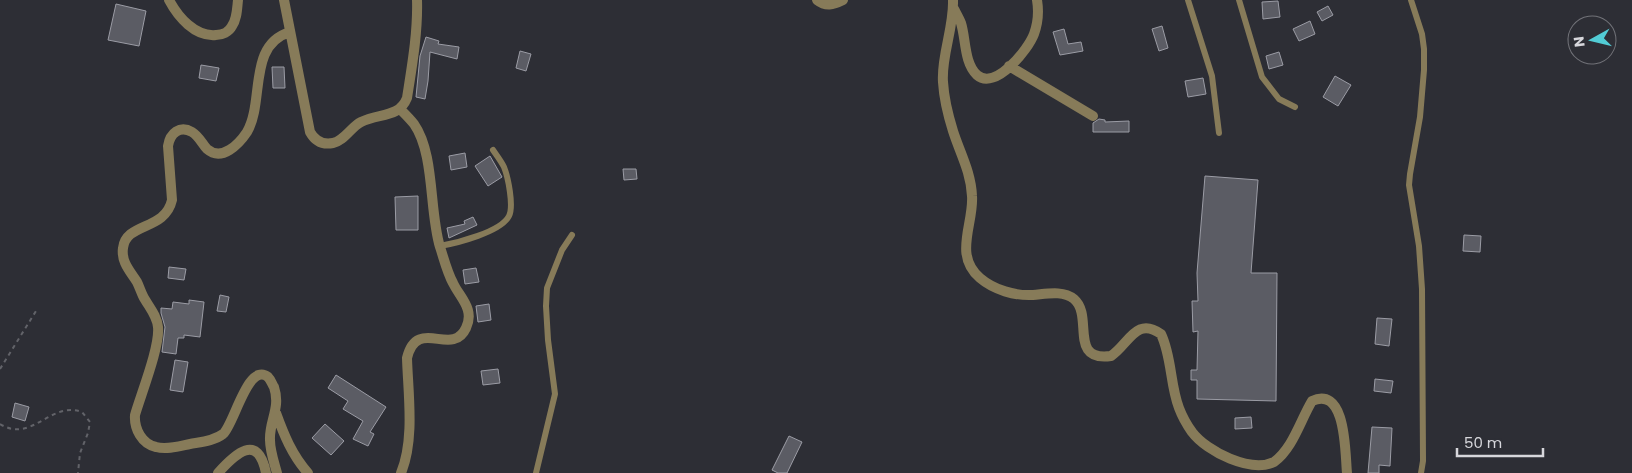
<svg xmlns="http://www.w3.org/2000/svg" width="1632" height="473" viewBox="0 0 1632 473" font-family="Poppins,sans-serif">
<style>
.building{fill:#5b5c64;stroke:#9b9ca5}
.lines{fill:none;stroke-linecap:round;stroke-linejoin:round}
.path{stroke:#626369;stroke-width:2;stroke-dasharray:4 4;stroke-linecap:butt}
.lane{stroke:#877b59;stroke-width:6}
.street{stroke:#877b59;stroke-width:10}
</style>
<rect width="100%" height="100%" fill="#2d2e35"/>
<!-- building -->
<path class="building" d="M1278,1L1280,17L1263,19L1262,2Z
M116,4L146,11L139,46L108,40Z
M1328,6L1333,15L1322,21L1317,12Z
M1310,21L1315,34L1299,41L1293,29Z
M1162,26L1168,48L1159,51L1152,29Z
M1064,29L1068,44L1081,42L1083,51L1060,55L1053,32Z
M426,37L439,41L438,44L459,47L457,59L430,52L428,81L425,99L416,97L420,56Z
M520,51L531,54L526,71L516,68Z
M1279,52L1283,65L1269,69L1266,56Z
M201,65L219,68L216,81L199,78Z
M272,67H284L285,88H273Z
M1335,76L1351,85L1338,106L1323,97Z
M1203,78L1206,94L1188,97L1185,81Z
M1099,119L1105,120V122L1129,121V132H1093V123Z
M465,153L467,167L451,170L449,156Z
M490,156L502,177L488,186L475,166Z
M623,169H636L637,179L624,180Z
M1205,176L1258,180L1251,273H1277L1276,401L1197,399V380H1191V370H1197L1198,331L1193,332L1192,301H1198L1197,273Z
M418,196V230H396L395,197Z
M473,217L477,225L449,238L447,228L465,224L464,221Z
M1464,235L1481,236L1480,252L1463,251Z
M169,267L186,269L184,280L168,278Z
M476,268L479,282L465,284L463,270Z
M220,295L229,297L226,312L217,311Z
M189,300L204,302L200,337L184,335V338H178L176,354L162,352L165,327L161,313V308L172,309L173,302L189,304Z
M489,304L491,320L478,322L476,306Z
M1377,318L1392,319L1389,346L1375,344Z
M175,360L188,362L183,392L170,390Z
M498,369L500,383L483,385L481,371Z
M336,375L386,407L370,432L374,434L368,446L353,439L363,421L343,409L348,401L328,388Z
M1375,379L1393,381L1391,393L1374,391Z
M15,403L29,407L25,421L12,417Z
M1251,417L1252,428L1235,429V418Z
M325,424L344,441L331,455L312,438Z
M1372,427L1392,428L1390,466L1379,465V473H1368Z
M789,436L802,442L787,473H778L772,470Z"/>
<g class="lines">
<!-- path -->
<path class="path" d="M0,369L36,311
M0,424C32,444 51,400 82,412L90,422L88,433L80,453L78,473"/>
<!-- lane -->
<path class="lane" d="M1188,0L1212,76L1219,133
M1239,0L1262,77L1279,99L1295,107
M1411,0L1422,34L1424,49V70L1420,117L1410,174L1409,185L1419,246L1422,289L1423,461L1421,473
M440,246C457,243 501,232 509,216C514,206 508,177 504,167C501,161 497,156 493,150
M536,473L555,394L548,340L546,306L547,288L562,250L572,235"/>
<!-- street -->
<path class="street" d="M169,0C178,17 195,37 216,35C222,35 229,32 232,26C237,19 237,9 238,0
M284,0L310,132C315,141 323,145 333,143C344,141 351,127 361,122C379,113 399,118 407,98C412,66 418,32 417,0
M817,0C826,7 833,5 843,0
M953,0C954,28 941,56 943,82C944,99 948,115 953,131C960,153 971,172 972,196C974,224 953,255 980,278C994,290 1015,296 1033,295C1046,294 1063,290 1074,299C1094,316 1068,362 1111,356C1129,344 1136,316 1161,334C1172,357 1170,385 1179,408C1182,416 1187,425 1192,432C1207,452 1251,473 1274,462C1293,448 1300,421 1312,401C1347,385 1345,455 1347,473
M954,9C956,13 959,18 961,23C966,39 964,63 977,75C995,91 1028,50 1034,34C1038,23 1039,12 1037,0
M1009,66L1093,116
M401,110C405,114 410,119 414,124C435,154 429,211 440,247C444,259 447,272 453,283C460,298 475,309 466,328C452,358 417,316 407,358C408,393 415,439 401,473
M276,413C284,435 292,455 308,473
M218,473C235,454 258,432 266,473
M277,473C274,462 270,451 270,440C269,421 281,408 274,387C272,384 271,380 268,377C248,361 234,425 223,434C214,441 201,442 190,444C180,446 167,450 156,447C142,444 134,429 135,415C141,394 160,347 158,327C157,315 148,306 143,296C141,292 139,286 137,282C130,271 121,262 123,248C126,222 165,231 172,200L168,146C170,133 180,125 192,132C199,136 202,144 207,149C222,162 239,144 247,132C265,101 247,45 290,32"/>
</g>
<!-- north arrow -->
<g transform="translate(1592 40) rotate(262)"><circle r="24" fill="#2d2e35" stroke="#717278"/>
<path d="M0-4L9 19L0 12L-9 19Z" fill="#52ccd5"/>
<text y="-8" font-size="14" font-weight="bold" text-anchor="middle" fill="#d7d7dc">N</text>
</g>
<!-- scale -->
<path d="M1457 448v8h86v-8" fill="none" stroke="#d7d7dc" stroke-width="2.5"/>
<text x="1464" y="448" font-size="15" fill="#d7d7dc" stroke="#2d2e35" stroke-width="4" paint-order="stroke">50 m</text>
</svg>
